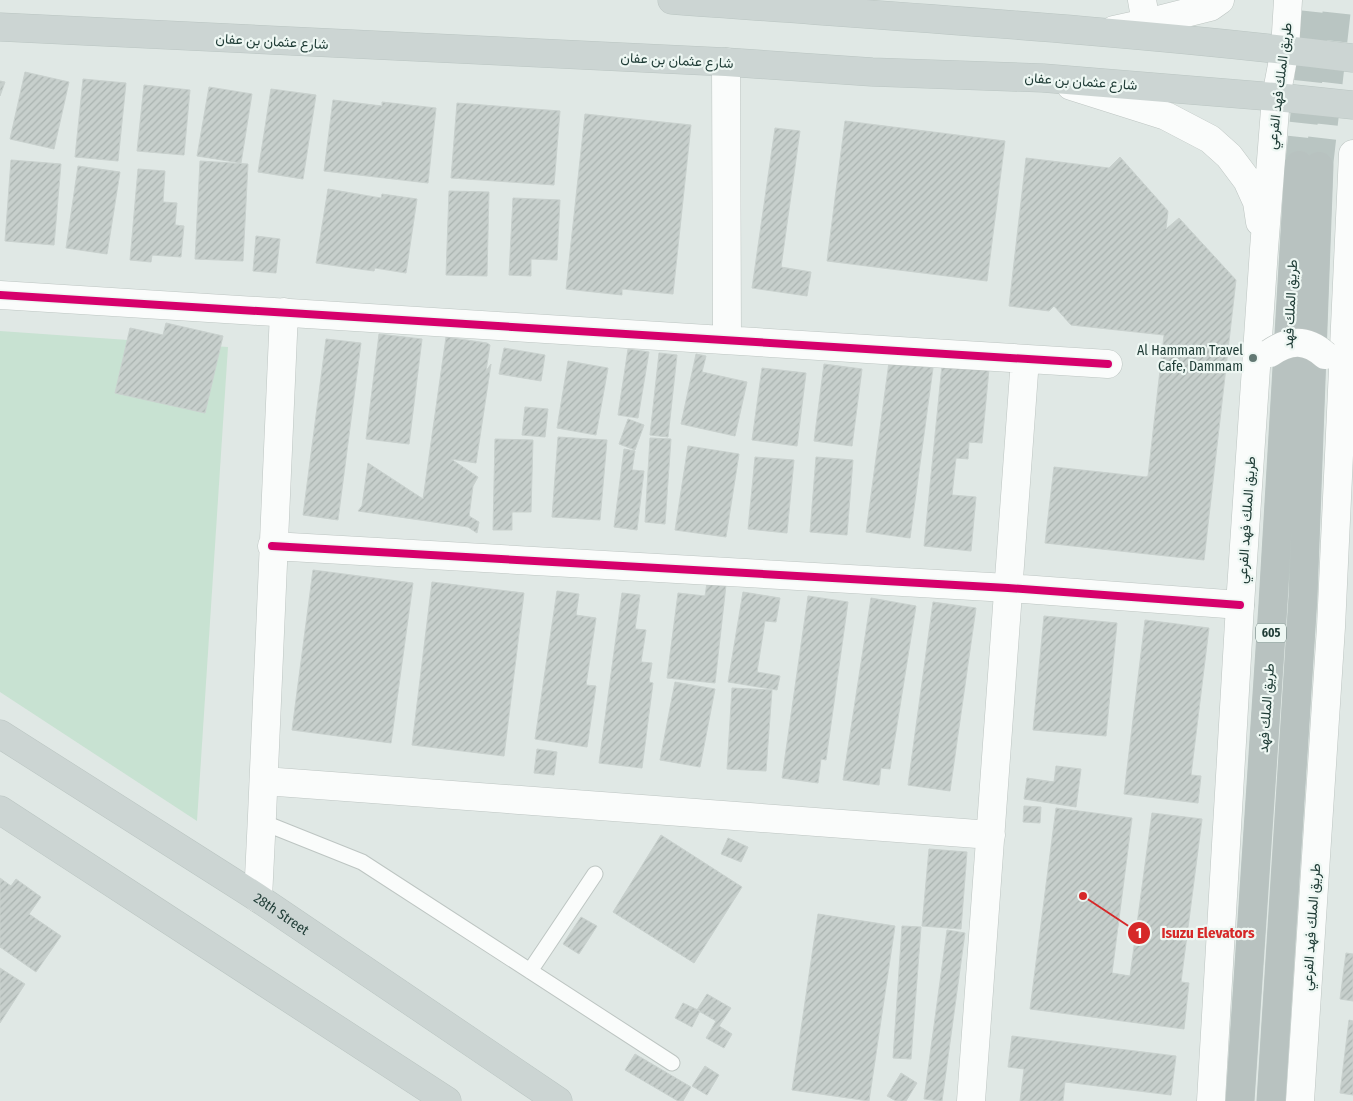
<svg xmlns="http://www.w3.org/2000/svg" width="1353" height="1101" viewBox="0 0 1353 1101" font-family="'Fira Sans Condensed',Vazirmatn,sans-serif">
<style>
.green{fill:#c8e2d2}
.building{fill:url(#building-hatch);stroke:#c9d1ce}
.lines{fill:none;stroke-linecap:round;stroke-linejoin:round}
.motorway-tunnel{stroke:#b9c5c2;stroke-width:28;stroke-dasharray:28 14;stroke-linecap:butt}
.service-casing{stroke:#bdc5c2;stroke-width:17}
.minor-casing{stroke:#bdc5c2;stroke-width:29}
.tertiary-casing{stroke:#bdc5c2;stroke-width:29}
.secondary-casing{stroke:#bdc5c2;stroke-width:29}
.primary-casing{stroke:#bac5c2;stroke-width:29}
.motorway-casing{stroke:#bac5c2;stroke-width:29}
.service{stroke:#fafcfb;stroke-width:15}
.minor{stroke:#fafcfb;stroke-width:28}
.tertiary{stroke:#fafcfb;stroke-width:28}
.secondary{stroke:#fafcfb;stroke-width:28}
.primary{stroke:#ccd5d3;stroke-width:28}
.motorway{stroke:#b8c2c0;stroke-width:28}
.secondary-bridge-casing{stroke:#bdc5c2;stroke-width:29;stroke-linecap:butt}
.secondary-bridge{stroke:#fafcfb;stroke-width:28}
.cycleway-casing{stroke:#eef7f3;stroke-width:11}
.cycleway{stroke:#d6006c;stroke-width:8}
.poi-dot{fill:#627873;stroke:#eef7f3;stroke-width:2}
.labels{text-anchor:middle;stroke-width:4.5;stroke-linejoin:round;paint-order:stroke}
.shield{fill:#eef7f3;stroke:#5c736e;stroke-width:1}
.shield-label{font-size:12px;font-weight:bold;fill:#1e3b35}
.street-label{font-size:14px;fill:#1e3b35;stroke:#eef7f3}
.poi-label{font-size:14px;fill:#1e3b35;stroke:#eef7f3;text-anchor:end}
.leader{fill:none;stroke:#d62828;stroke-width:2}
.callout-dot{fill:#d62828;stroke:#eef7f3;stroke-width:2}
.mark-label{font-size:15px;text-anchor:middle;font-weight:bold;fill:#fff}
.callout-label{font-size:15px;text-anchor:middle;font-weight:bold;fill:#d62828;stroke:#eef7f3;stroke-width:4.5;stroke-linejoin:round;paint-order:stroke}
</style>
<defs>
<pattern id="building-hatch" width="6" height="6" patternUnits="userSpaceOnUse" patternTransform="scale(1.25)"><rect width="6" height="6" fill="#c7cfcc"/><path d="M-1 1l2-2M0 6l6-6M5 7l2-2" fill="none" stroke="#aab3b0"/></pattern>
</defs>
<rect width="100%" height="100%" fill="#e0e8e5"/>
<!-- green -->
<path class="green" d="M0,331L228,347L197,821L0,692Z"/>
<!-- building -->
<path class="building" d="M25,72L69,82L54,149L10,139Z
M83,79L126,83L118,161L75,157Z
M0,81L5,82L0,96Z
M144,85L190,90L184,155L137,151Z
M209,87L252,94L241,163L197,156Z
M271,89L316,95L303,179L258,172Z
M333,100L382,106V102L436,108L428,183L324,171Z
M457,103L560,111L554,185L451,178Z
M585,114L691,125L673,294L622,289V295L566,289Z
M845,121L1005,141L987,281L827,261Z
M775,128L800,131L781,267L811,272L807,296L752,288Z
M1120,157L1168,211L1166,229L1179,218L1236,280L1204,560L1045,543L1054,467L1146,477L1148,476L1164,335L1071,325L1054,306L1049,311L1009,306L1026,158L1109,168Z
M11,160L61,164L54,245L5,241Z
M200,161L248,164L243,261L195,259Z
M78,166L120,172L107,254L66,248Z
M138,169L165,171L163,202L177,203L175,225L184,226L181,257L152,255L151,262L130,260Z
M328,189L381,198L382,194L417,199L406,273L375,268L374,271L316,263Z
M449,191L489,192L487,276L446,275Z
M513,198L560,200L557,260L531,259V276L509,275Z
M256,236L280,239L276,273L253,271Z
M166,323L223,336L205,413L115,393L130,328L163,335Z
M379,334L422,339L409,444L366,439Z
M446,337L487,343L490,345L486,371L491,364L476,463L451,459L478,477L473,486L469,516L479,522L477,533L468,527L358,511L362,506L368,463L423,499Z
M326,339L361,343L338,520L303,515Z
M504,348L545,355L541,381L499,374Z
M628,349L649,352L638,418L618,415Z
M659,353L677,355L668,437L650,435Z
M696,354L706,356L702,372L747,382L735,436L681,424Z
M568,361L608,368L596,435L557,428Z
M889,362L933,368L910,538L866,532Z
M824,364L862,369L852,446L814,441Z
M942,365L989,369L982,443L969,442L968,459L956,458L952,495L976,497L971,551L924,546Z
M762,368L806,373L797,446L752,440Z
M525,407L548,409L545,437L522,435Z
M628,419L644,425L635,450L619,444Z
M558,437L607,440L600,520L552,517Z
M650,438L671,439L665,524L645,522Z
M495,439L533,440L531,512H512V530H493Z
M688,446L739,454L726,537L675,530Z
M624,449L635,451L632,470L644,471L637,530L614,527Z
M755,457L794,460L787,533L748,529Z
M816,457L853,460L847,535L810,532Z
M313,570L413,583L391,743L292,730Z
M432,582L524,593L504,756L412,745Z
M707,583L726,585L715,683L667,678L678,593L705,596Z
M557,591L579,594L576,615L596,618L586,685L596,686L587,747L535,739Z
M743,592L780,598L776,622L765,621L757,672L780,676L777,690L728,682Z
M622,593L640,595L635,629L646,630L641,662L652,663L649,682L653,683L642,768L599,763Z
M808,596L848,602L826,760L821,759L818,783L782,778Z
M871,598L916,606L890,769L881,768L879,785L843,780Z
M933,602L976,608L950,791L908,785Z
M1044,616L1117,623L1106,736L1033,730Z
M1145,620L1209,628L1191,775L1201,776L1198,803L1124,794Z
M675,682L715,689L700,767L660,760Z
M732,688L772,690L766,771L727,769Z
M537,749L557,752L554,775L534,773Z
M1056,766L1081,769L1076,807L1024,799L1027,778L1054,782Z
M1024,806L1041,807L1040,823L1023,822Z
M1056,808L1132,818L1112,973L1130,976L1152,813L1202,819L1181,982L1189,983L1184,1029L1030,1009Z
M661,835L742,887L694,963L613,912Z
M728,838L748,847L741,862L721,854Z
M929,849L967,852L961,929L922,926Z
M0,878L11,886L16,879L41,897L29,914L61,936L36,972L0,947Z
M818,914L895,926L869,1101L792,1090Z
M581,917L597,926L579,954L563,944Z
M902,926L921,927L911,1059L893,1058Z
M947,930L965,933L942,1101H941L924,1099Z
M1346,953L1353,954V1001L1340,999Z
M0,968L25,984L0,1023Z
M707,994L731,1008L719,1026L732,1034L724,1048L706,1038L716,1021L697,1010Z
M683,1003L700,1011L692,1027L675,1018Z
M1349,1020L1353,1021V1095L1340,1093Z
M1012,1036L1176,1056L1171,1095L1065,1082L1063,1101H1020L1024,1069L1008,1067Z
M635,1054L691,1087L683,1101H678L625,1070Z
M705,1066L719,1075L707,1095L692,1086Z
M901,1073L917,1083L906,1101H896L887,1096Z"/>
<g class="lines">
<!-- motorway-tunnel -->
<path class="motorway-tunnel" d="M1299,165L1317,0
M1319,166L1338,0"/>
<defs>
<path id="service" d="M262,822L362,862L672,1063
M530,971L595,874"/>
<path id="minor" d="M726,62L727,340
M0,295L1108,364
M272,546L1008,588L1240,605
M264,781L991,835
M258,898C268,703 274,508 284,312
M971,1101L1025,359"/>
<path id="tertiary" d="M1142,0L1146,23"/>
<path id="secondary" d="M1114,30L1146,23L1210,7L1220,0
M1071,86L1166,116L1210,139L1229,156L1247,180L1257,202L1260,222
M1211,1101L1240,605L1264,249L1276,97L1285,49L1288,0
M1300,1101L1331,627L1353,154"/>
<g id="primary">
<path d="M672,0C899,17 1127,30 1353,58"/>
<path d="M0,27L726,62L872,72L1043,78L1276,97L1353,105"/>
<path id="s1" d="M0,734L258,898L558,1101"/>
<path d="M0,810L447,1101"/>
</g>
<path id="motorway" d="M1240,1101L1273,604L1299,165
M1271,1101L1303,597L1319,166"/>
</defs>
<!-- service casing -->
<use href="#service" class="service-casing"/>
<!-- minor casing -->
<use href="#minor" class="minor-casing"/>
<!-- tertiary casing -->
<use href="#tertiary" class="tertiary-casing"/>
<!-- secondary casing -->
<use href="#secondary" class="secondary-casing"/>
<!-- primary casing -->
<use href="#primary" class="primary-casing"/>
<!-- motorway casing -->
<use href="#motorway" class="motorway-casing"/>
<!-- service -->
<use href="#service" class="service"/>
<!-- minor -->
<use href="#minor" class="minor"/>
<!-- tertiary -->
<use href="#tertiary" class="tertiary"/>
<!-- secondary -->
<use href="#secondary" class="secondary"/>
<!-- primary -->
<use href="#primary" class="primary"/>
<!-- motorway -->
<use href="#motorway" class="motorway"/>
<defs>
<path id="secondary-bridge" d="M1270,353C1290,339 1307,339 1325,355"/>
</defs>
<!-- secondary-bridge casing -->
<use href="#secondary-bridge" class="secondary-bridge-casing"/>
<!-- secondary-bridge -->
<use href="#secondary-bridge" class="secondary-bridge"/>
<defs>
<path id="cycleway" d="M0,295L1108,364
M272,546L1008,588L1240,605"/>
</defs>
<!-- cycleway casing -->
<use href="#cycleway" class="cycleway-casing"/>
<!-- cycleway -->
<use href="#cycleway" class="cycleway"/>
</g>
<!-- markers -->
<circle class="poi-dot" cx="1253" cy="358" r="5"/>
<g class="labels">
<!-- shield labels -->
<rect class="shield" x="1256" y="623.5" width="30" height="19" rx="4"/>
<g class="shield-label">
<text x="1271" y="637">605</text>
</g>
<!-- street labels -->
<g class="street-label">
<text transform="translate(272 41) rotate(3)" y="5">شارع عثمان بن عفان</text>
<text transform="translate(677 60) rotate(3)" y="5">شارع عثمان بن عفان</text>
<text transform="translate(1081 81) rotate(4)" y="5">شارع عثمان بن عفان</text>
<text transform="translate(1279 86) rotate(-83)" y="5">طريق الملك فهد الفرعي</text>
<text transform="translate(1290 304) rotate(-87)" y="5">طريق الملك فهد</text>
<text transform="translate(1246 520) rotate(-86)" y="5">طريق الملك فهد الفرعي</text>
<text transform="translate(1266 708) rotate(-86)" y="5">طريق الملك فهد</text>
<text dy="5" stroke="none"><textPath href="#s1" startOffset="334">28th Street</textPath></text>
<text transform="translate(1311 927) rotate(-86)" y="5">طريق الملك فهد الفرعي</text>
</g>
<!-- poi labels -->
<g class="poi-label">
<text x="1243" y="355">Al Hammam Travel<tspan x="1243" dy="16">Cafe, Dammam</tspan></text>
</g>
</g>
<!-- callouts -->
<path class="leader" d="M1083 896L1139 933"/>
<g class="callout-dot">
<circle cx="1083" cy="896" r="5"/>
<circle cx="1139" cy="933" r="12"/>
</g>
<g class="mark-label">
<text x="1139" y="938">1</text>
</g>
<g class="callout-label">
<text x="1208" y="938">Isuzu Elevators</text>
</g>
</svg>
